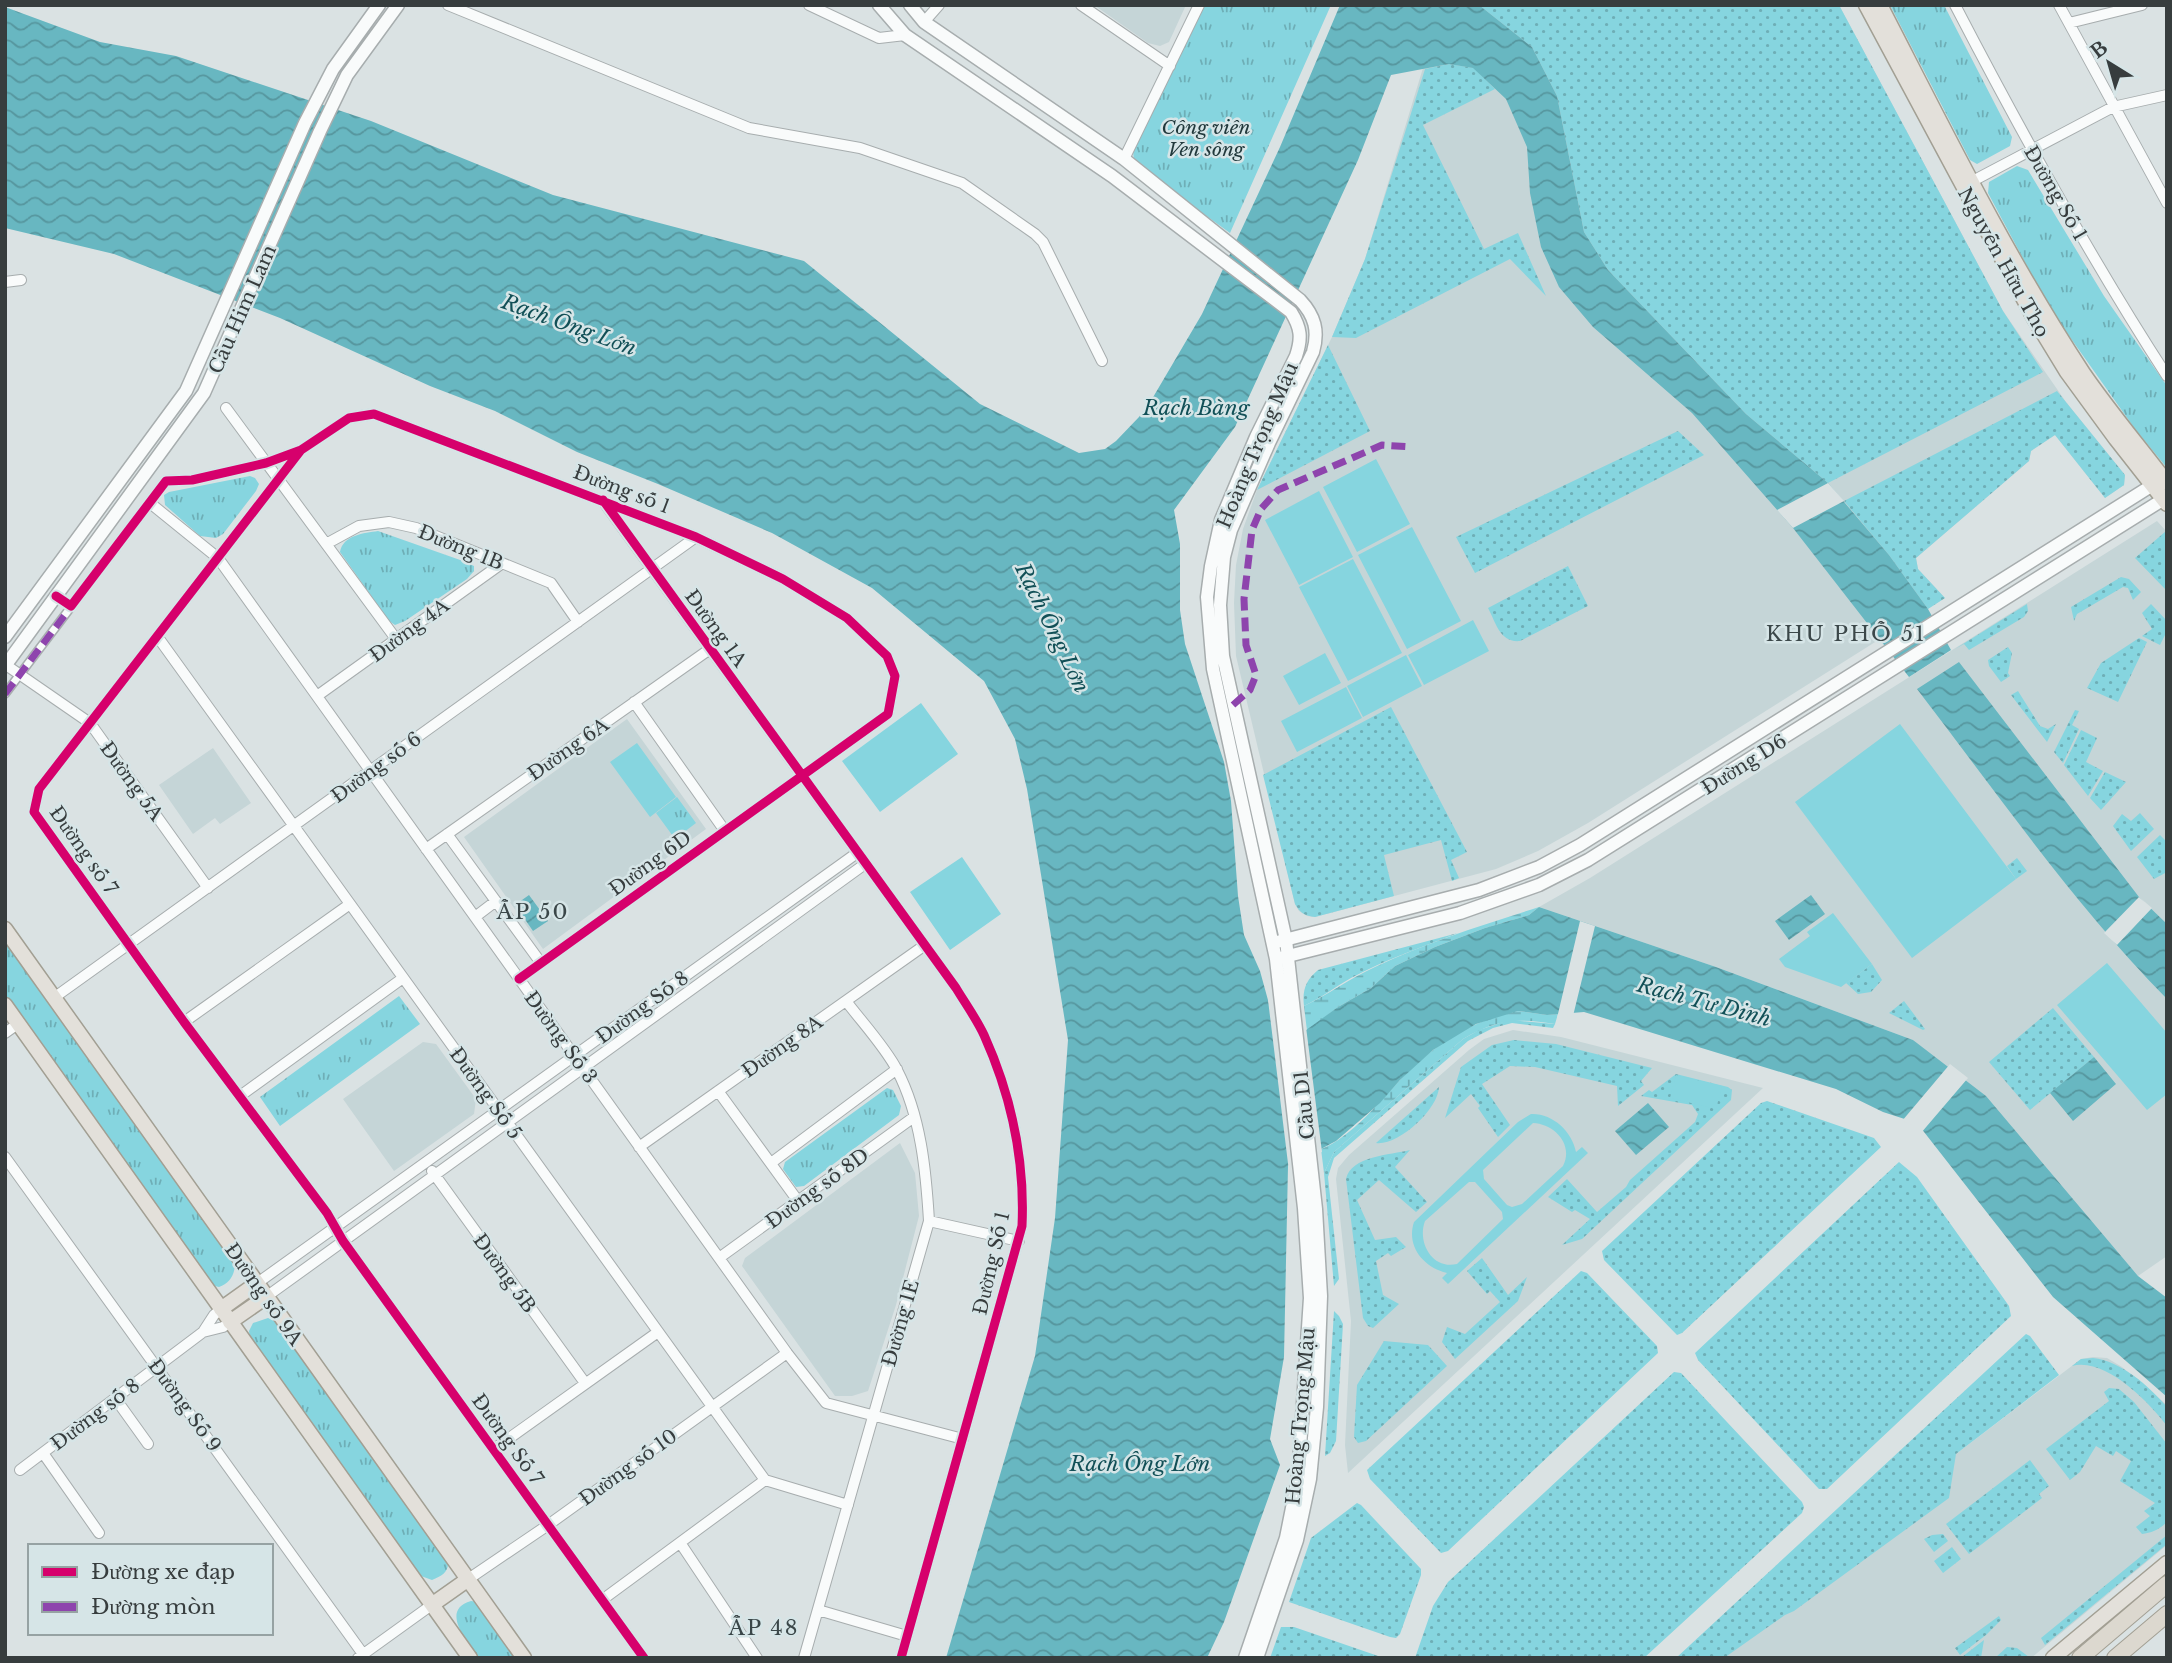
<svg xmlns="http://www.w3.org/2000/svg" width="2172" height="1663" viewBox="0 0 2172 1663" font-family="'Libre Baskerville',serif">
<style>
.built{fill:#c5d5d7}
.grass{fill:url(#grass-dots)}
.wetland{fill:url(#wetland-marsh)}
.park{fill:url(#park-tufts)}
.pitch{fill:#86d5df;fill-rule:evenodd}
.water{fill:url(#water-waves)}
.pier{fill:#dae2e3}
.lines{fill:none;stroke-linecap:round;stroke-linejoin:round}
.pedestrian-casing{stroke:#a7adae;stroke-width:10}
.minor-casing{stroke:#a7adae;stroke-width:12}
.tertiary-casing{stroke:#a7adae;stroke-width:15}
.secondary-casing{stroke:#a7adae;stroke-width:15}
.primary-casing{stroke:#a29f93;stroke-width:17}
.trunk-casing{stroke:#a29f93;stroke-width:18}
.pedestrian{stroke:#f9fbfb;stroke-width:7}
.minor{stroke:#f9fbfb;stroke-width:10}
.tertiary{stroke:#f9fbfb;stroke-width:12}
.secondary{stroke:#f9fbfb;stroke-width:12}
.primary{stroke:#e3e0da;stroke-width:14}
.trunk{stroke:#dcd8cf;stroke-width:16}
.quiet{stroke:#8e44ad;stroke-width:7;stroke-dasharray:14 7;stroke-linecap:butt}
.cycleway-casing{stroke:#d6e5e7;stroke-width:13}
.cycleway{stroke:#d6006c;stroke-width:9}
.labels{text-anchor:middle;stroke-width:5;stroke-linejoin:round;paint-order:stroke}
.park-label{font-size:19px;font-style:italic;fill:#21393c;stroke:#d6e5e7}
.street-label{font-size:19px;fill:#373d3e;stroke:#d6e5e7}
.water-label{font-size:21px;font-style:italic;fill:#125057;stroke:#d6e5e7}
.neighbourhood-label{font-size:21px;letter-spacing:2px;fill:#3b4749;stroke:#d6e5e7}
</style>
<defs>
<pattern id="grass-dots" width="8" height="8" patternUnits="userSpaceOnUse" patternTransform="scale(1.75)"><rect width="8" height="8" fill="#86d5df"/><path d="M2 2h.1M6 6h.1" fill="none" stroke="#6eaeb6" stroke-width="1.8" stroke-linecap="round"/></pattern>
<pattern id="wetland-marsh" width="20" height="14" patternUnits="userSpaceOnUse" patternTransform="scale(1.75)"><rect width="20" height="14" fill="#86d5df"/><path d="M1 5h8M5 5V1M11 12h8M15 12V8" fill="none" stroke="#6eaeb6"/></pattern>
<pattern id="park-tufts" width="24" height="20" patternUnits="userSpaceOnUse" patternTransform="scale(1.75)"><rect width="24" height="20" fill="#86d5df"/><path d="M3 7l-1-3M5 7V3M7 7l1-3M15 17l-1-3M17 17v-4M19 17l1-3" fill="none" stroke="#6eaeb6"/></pattern>
<pattern id="water-waves" width="16" height="10" patternUnits="userSpaceOnUse" patternTransform="scale(1.75)"><rect width="16" height="10" fill="#68b7c1"/><path d="M0 5q4-4 8 0t8 0" fill="none" stroke="#56969e"/></pattern>
</defs>
<rect width="100%" height="100%" fill="#dae2e3"/>
<!-- built -->
<path class="built" d="M1094,5H1186L1169,42L1160,46L1148,43Z
M1446,5H1839L2003,311L2066,402L2125,475L2124,485L2105,498L2055,435L2031,451L2029,461L1916,558L1918,569L1945,598L1588,823L1538,851L1496,869L1315,917L1307,916L1299,911L1295,904L1236,656L1234,603L1236,565L1243,529L1257,490L1332,337L1365,259L1426,58Z
M2157,521L2167,532V1256L2138,1276L2095,1228L1913,1040L1716,967L1539,907L1590,878Z
M627,719L706,829L543,949L464,837Z
M213,748L251,803L220,824L215,818L193,834L159,785Z
M1513,1030L1561,1037L1763,1088L1348,1473L1345,1445L1351,1321L1336,1179L1338,1168L1349,1155L1469,1050L1484,1039Z
M423,1042L436,1044L476,1099L474,1114L394,1171L343,1099Z
M900,1143L915,1173L919,1216L896,1305L868,1391L852,1396H835L742,1266L745,1258Z
M2093,1357L2107,1358L2122,1367L2167,1405V1545L2031,1658H1714L1956,1454L2081,1359Z"/>
<!-- grass -->
<path class="grass" d="M1479,5H1839L2003,311L2043,372L1828,483L1746,414L1608,270L1584,232L1557,96L1532,47Z
M1449,64L1474,68L1495,89L1423,125L1484,249L1518,233L1546,296L1510,259L1356,338L1332,337L1365,259L1425,69Z
M1328,345L1370,431L1257,490Z
M2057,391L2125,475L2124,485L2105,498L2055,435L2031,451L2029,461L1916,558L1918,569L1945,598L1928,609L1889,555L1844,501Z
M1678,431L1704,455L1475,573L1456,537Z
M2166,531L2167,532V591L2135,558Z
M1568,566L1588,606L1520,641C1500,643 1496,623 1488,608Z
M2121,577L2129,579L2141,592L2133,600L2128,588L2123,587L2077,614L2074,621L2071,607Z
M2027,604L2028,611L2024,617L1969,650L1964,644L1955,649Z
M2151,604L2167,621V631L2160,645L2142,636L2152,629L2142,613Z
M2139,638L2147,642L2118,702L2087,688L2101,663Z
M2008,647L2012,653L2008,673L2010,676L2001,682L1989,666L1988,660Z
M2018,691L2040,726L2048,729L2056,724L2047,742L2011,695Z
M1391,707L1467,852L1451,860L1459,878L1452,881L1441,840L1384,855L1394,896L1315,917C1305,916 1300,913 1295,904L1263,775Z
M2075,710L2079,711L2072,725L2079,729L2063,763L2054,752Z
M2081,730L2097,738L2086,762L2103,771L2088,796L2064,765Z
M2105,772L2126,782L2101,810L2090,798Z
M2140,813L2154,829L2131,851L2113,826L2122,814L2131,821Z
M2160,835L2167,842V872L2154,879L2137,857Z
M2017,858L2027,871L2016,879L2007,866Z
M1458,933C1422,947 1385,960 1351,978C1335,987 1321,998 1304,1006C1302,990 1306,980 1318,970Z
M1872,964L1882,980L1871,992L1858,994L1846,983Z
M1904,1001L1925,1029L1923,1030L1889,1013Z
M2053,1008L2094,1057L2030,1110L1989,1062Z
M1509,1020L1555,1024L1553,1028L1512,1023L1493,1028L1468,1041L1334,1158L1328,1177L1339,1279L1334,1286L1324,1173L1334,1152L1463,1039L1479,1030Z
M1514,1040L1556,1044L1652,1068L1641,1081L1644,1085L1618,1106L1617,1086L1535,1067L1510,1066L1482,1084L1510,1125L1498,1137L1478,1108L1480,1106L1471,1094L1445,1118L1461,1067L1492,1045Z
M1676,1074L1728,1087L1732,1090L1731,1100L1582,1239L1562,1245L1590,1219L1575,1210L1572,1212L1548,1197L1567,1179L1597,1212L1626,1187L1630,1180L1695,1122L1698,1114L1692,1105L1641,1096L1649,1090L1652,1092Z
M1439,1087C1438,1110 1398,1146 1376,1143Z
M1767,1101L1874,1138L1881,1147L1682,1333L1677,1335L1604,1260L1602,1251L1761,1103Z
M1410,1150L1395,1167L1427,1202L1416,1212L1379,1180L1357,1200L1375,1240L1396,1237L1406,1247L1391,1256L1388,1253L1376,1261L1383,1295L1399,1304L1373,1328L1368,1326L1363,1318L1346,1179C1351,1156 1390,1155 1410,1150Z
M1899,1162L1917,1177L2009,1306L2011,1316L1827,1489H1819L1698,1360L1695,1353Z
M1482,1258L1508,1295L1527,1277L1518,1301L1455,1359L1442,1342L1447,1327L1465,1334L1500,1302L1490,1291L1487,1294L1467,1271Z
M1581,1271L1587,1273L1657,1346L1658,1353L1448,1551L1441,1553L1370,1479L1367,1470Z
M1334,1311L1339,1316L1343,1324L1336,1441L1330,1453L1325,1456Z
M2026,1334L2030,1336L2059,1375L1956,1454L1949,1498L1794,1611L1785,1615L1724,1658H1676Z
M1384,1341L1428,1345L1447,1366L1366,1441L1358,1443L1354,1437L1357,1385Z
M2093,1358C2121,1361 2149,1386 2167,1407V1426C2149,1402 2105,1357 2072,1366L2081,1359Z
M1674,1372L1681,1373L1802,1502L1804,1507L1802,1513L1644,1658H1415L1433,1606L1448,1582Z
M2109,1388L2119,1389L2134,1402L2167,1444V1522C2160,1529 2152,1533 2142,1534L2136,1527L2150,1516L2144,1511L2155,1503L2120,1481L2131,1461L2116,1451L2113,1456L2096,1446L2080,1472L2070,1480L2046,1449L2109,1401L2104,1392Z
M2030,1460L2049,1486L2039,1494L2042,1498L1969,1554L1946,1524Z
M1357,1503L1361,1505L1421,1569V1575L1400,1634L1396,1638L1390,1637L1289,1602L1311,1538Z
M1943,1534L1948,1541L1934,1552L1924,1539L1932,1535Z
M2167,1535V1544L2045,1645L2041,1638Z
M1952,1547L1961,1559L1943,1573L1934,1561Z
M1999,1616L2001,1620L1986,1635L1960,1655L1955,1648Z
M1281,1627H1294L1384,1658H1270Z
M1984,1640L1981,1658H1963L1962,1657Z
M2007,1647L2017,1648L2029,1657L1995,1658Z"/>
<!-- wetland -->
<path class="wetland" d="M1539,907L1529,915L1485,928L1435,947L1395,966L1371,988L1338,1007L1307,1031L1304,1006C1328,995 1350,978 1375,967C1427,942 1483,925 1539,907Z
M1518,1011L1547,1015L1558,1014L1555,1024C1517,1018 1498,1019 1463,1039L1334,1152L1324,1173L1321,1149C1351,1138 1381,1100 1402,1078C1435,1044 1472,1020 1518,1011Z"/>
<!-- park -->
<path class="park" d="M1204,5H1331L1230,233L1139,167L1134,161L1133,151Z
M1890,5H1944L2012,137L2010,146L1977,164L1970,160Z
M2017,166L2028,170L2104,296L2167,386V468L2135,429L2050,309L1988,193L1989,182Z
M250,476L255,478L259,484L256,491L223,534L216,538L200,536L165,505L164,495L169,492Z
M378,531L463,561L474,566V571L467,579L405,621L395,625L389,621L340,552C343,535 364,533 378,531Z
M677,797L696,823L675,839L656,813Z
M5,941L235,1265C234,1277 229,1283 219,1287L211,1285L5,994Z
M399,996L420,1024L280,1126L260,1097Z
M887,1088L893,1090L901,1106L899,1115L804,1186L796,1187L783,1169L785,1162Z
M268,1318L275,1321L448,1561C449,1572 442,1576 432,1580L421,1576L250,1339L249,1331L253,1323Z
M471,1601L478,1602L520,1658H479C468,1643 439,1610 471,1601Z"/>
<!-- pitch -->
<path class="pitch" d="M1376,459L1410,524L1357,552L1323,487Z
M1319,491L1353,557L1299,585L1265,520Z
M1412,527L1461,621L1407,649L1358,555Z
M1353,559L1402,653L1348,681L1299,587Z
M1473,620L1489,651L1424,685L1408,655Z
M1325,653L1341,683L1299,705L1283,676Z
M1406,655L1422,686L1363,717L1347,686Z
M1346,687L1362,718L1297,752L1281,721Z
M921,703L958,754L880,812L842,761Z
M1900,724L2016,879L1912,958L1795,802Z
M637,743L676,797L650,817L610,762Z
M962,857L1001,914L950,950L910,892Z
M1833,913L1872,964L1841,987L1785,967L1779,959L1810,936L1807,932Z
M2107,963L2167,1033V1094L2147,1110L2057,1005Z
M1676,1075L1722,1086L1716,1109L1670,1098Z
M1531,1114C1552,1113 1572,1131 1576,1152L1582,1147L1588,1153L1448,1284L1442,1278L1447,1273C1423,1267 1406,1246 1414,1222L1518,1122ZM1533,1123C1554,1124 1574,1144 1563,1166L1522,1204L1512,1207L1507,1205L1484,1179L1483,1170ZM1469,1182H1475L1502,1212L1503,1219L1457,1264C1432,1270 1417,1242 1425,1221Z"/>
<!-- water -->
<path class="water" d="M1340,5H1479L1532,47L1557,96L1584,232L1608,270L1746,414L1828,483L1889,555L1928,609L1951,650L1909,677L1793,528L1692,413L1593,327L1559,287L1541,247L1530,193L1527,147L1506,99L1473,68L1449,64L1391,75L1358,160L1235,427L1174,510L1180,544V610L1185,644L1224,762L1231,801L1238,896L1244,935L1260,971L1274,1022L1291,1041L1338,1007L1371,988L1395,966L1435,947L1485,928L1529,915L1539,907L1716,967L1913,1040L1986,1096L2138,1276L2167,1298V1397L2053,1297L1917,1123L1883,1112L1836,1089L1584,1012L1547,1015L1518,1011L1476,1024L1433,1050L1400,1080L1380,1103L1336,1141L1321,1149L1297,1155L1288,1166L1284,1357L1270,1439L1280,1465L1224,1622L1207,1658H946L1035,1356L1055,1218L1068,1040L1027,789L1015,739L984,681L872,588L772,533L658,484L577,452L495,411L430,386L280,318L114,254L5,228V7L100,42L176,56L371,121L553,195L804,261L980,404L1079,453L1105,449L1116,441L1139,417L1152,399L1202,314L1280,147Z
M1959,662L2139,897L2167,924V999C2075,906 1997,793 1917,689Z
M529,895L548,921L533,931L515,905Z
M1811,895L1825,914L1789,940L1775,921Z
M2094,1057L2116,1084L2073,1121L2050,1093Z
M1648,1103L1669,1127L1636,1155L1615,1131Z"/>
<!-- pier -->
<path class="pier" d="M1828,483L1844,501L1793,528L1777,510Z
M2139,897L2152,908L2117,945L2104,933Z
M1580,921L1595,926L1573,1016L1557,1018Z
M1268,1000H1270L1277,1021L1290,1037L1306,1027L1322,1152L1299,1158L1291,1167V1188Z
M1950,1064L1968,1078L1921,1133L1915,1126L1902,1121Z"/>
<g class="lines">
<defs>
<path id="pedestrian" d="M5,694L74,603"/>
<path id="minor" d="M448,5L749,128L860,148L962,183L1035,234L1043,242L1102,361
M809,5L879,38L905,35
M1081,5L1170,66
M1955,5C2021,132 2089,256 2167,376
M2059,5L2167,203
M924,22L939,5
M2069,23L2142,5
M1124,159L1199,5
M1967,184L2113,107L2167,95
M5,282L21,280
M226,408L396,639
M301,450L39,789L34,812L184,1022L327,1213L343,1241L644,1658
M603,501L956,988C965,1003 976,1018 984,1035C1011,1095 1025,1160 1022,1226L901,1658
M150,503L218,558L787,1353L826,1403L963,1439
M326,544L359,526L389,522L416,528L551,583L578,622
M56,596L71,606L166,481L192,480L266,463L301,450L349,418L374,414L696,537L783,579L847,618L887,656L895,676L888,714L519,979
M157,636L765,1480L848,1505
M6,665L90,723L208,888
M317,696L501,564
M634,702L725,831
M447,834L541,963
M426,849L710,649
M475,917L496,901
M55,997L696,537
M184,1022L350,904
M5,1033L19,1023
M718,1091L798,1201
M240,1096L403,978
M639,1147L925,945
M5,1157L363,1654
M771,1163L897,1069
M432,1171L585,1383
M929,1221L1019,1241
M719,1258L914,1117
M256,1284L857,853
M266,1297L865,864
M203,1332L214,1315L221,1309
M115,1398L148,1444
M494,1449L658,1332
M43,1453L99,1533
M20,1470L203,1332L223,1327L230,1322
M681,1544L757,1658
M467,1580L548,1525L787,1353
M602,1600L765,1480
M818,1610L907,1636
M358,1658L433,1604
M804,1658L929,1221C926,1171 921,1116 897,1070C886,1048 861,1021 846,1001"/>
<path id="tertiary" d="M1273,943L1479,890L1539,867L1580,845L2159,481
M1280,958L1460,913L1539,885L1588,860L2167,497"/>
<path id="secondary" d="M879,5L905,35L1112,176L1291,312C1301,328 1302,338 1296,356L1256,437L1221,520L1211,566L1207,597L1213,669L1276,959L1304,1208L1310,1298L1298,1478L1286,1538L1245,1658
M910,5L924,22L1124,159L1300,300C1315,316 1319,331 1313,352L1269,443L1231,530L1224,557L1220,605L1223,656L1286,940L1316,1209L1321,1296L1317,1407L1310,1479L1297,1540L1257,1658
M5,637L186,391L305,123L333,69L379,5
M5,666L204,393L320,131L347,75L398,5"/>
<path id="primary" d="M1866,5L2034,318L2067,372L2116,439L2167,504
M1880,5C1944,129 2006,256 2083,373C2109,411 2139,446 2167,483
M5,929L524,1658
M5,1005L470,1658
M221,1309L256,1284
M230,1322L266,1297
M433,1604L467,1580
M2053,1658L2167,1563"/>
<path id="trunk" d="M2080,1658L2167,1584
M2115,1658L2167,1614"/>
</defs>
<!-- pedestrian casing -->
<use href="#pedestrian" class="pedestrian-casing"/>
<!-- minor casing -->
<use href="#minor" class="minor-casing"/>
<!-- tertiary casing -->
<use href="#tertiary" class="tertiary-casing"/>
<!-- secondary casing -->
<use href="#secondary" class="secondary-casing"/>
<!-- primary casing -->
<use href="#primary" class="primary-casing"/>
<!-- trunk casing -->
<use href="#trunk" class="trunk-casing"/>
<!-- pedestrian -->
<use href="#pedestrian" class="pedestrian"/>
<!-- minor -->
<use href="#minor" class="minor"/>
<!-- tertiary -->
<use href="#tertiary" class="tertiary"/>
<!-- secondary -->
<use href="#secondary" class="secondary"/>
<!-- primary -->
<use href="#primary" class="primary"/>
<!-- trunk -->
<use href="#trunk" class="trunk"/>
<!-- quiet -->
<path class="quiet" d="M5,694L74,603
M1233,705L1250,690L1256,675L1246,645L1244,599L1252,530L1261,509L1278,490L1382,445L1411,447"/>
<defs>
<path id="cycleway" d="M301,450L39,789L34,812L184,1022L327,1213L343,1241L644,1658
M603,500L956,988C965,1003 976,1018 984,1035C1011,1095 1025,1160 1022,1226L901,1658
M56,596L71,606L166,481L192,480L266,463L301,450L349,418L374,414L696,537L783,579L847,618L887,656L895,676L888,714L519,979"/>
</defs>
<!-- cycleway casing -->
<use href="#cycleway" class="cycleway-casing"/>
<!-- cycleway -->
<use href="#cycleway" class="cycleway"/>
</g>
<g class="labels">
<!-- park labels -->
<g class="park-label">
<text x="1206" y="134">Công viên<tspan x="1206" dy="22">Ven sông</tspan></text>
</g>
<!-- street labels -->
<g class="street-label">
<text transform="translate(2056 193) rotate(60)" y="7">Đường Số 1</text>
<text transform="translate(2004 262) rotate(61)" y="7">Nguyễn Hữu Thọ</text>
<text transform="translate(242 309) rotate(-66)" y="7">Cầu Him Lam</text>
<text transform="translate(1257 445) rotate(-67)" y="7">Hoàng Trọng Mậu</text>
<text transform="translate(622 489) rotate(21)" y="7">Đường số 1</text>
<text transform="translate(461 547) rotate(22)" y="7">Đường 1B</text>
<text transform="translate(716 628) rotate(54)" y="7">Đường 1A</text>
<text transform="translate(409 630) rotate(-36)" y="7">Đường 4A</text>
<text transform="translate(568 749) rotate(-35)" y="7">Đường 6A</text>
<text transform="translate(1744 764) rotate(-32)" y="7">Đường D6</text>
<text transform="translate(376 767) rotate(-36)" y="7">Đường số 6</text>
<text transform="translate(132 781) rotate(54)" y="7">Đường 5A</text>
<text transform="translate(84 850) rotate(55)" y="7">Đường số 7</text>
<text transform="translate(650 863) rotate(-36)" y="7">Đường 6D</text>
<text transform="translate(642 1007) rotate(-36)" y="7">Đường Số 8</text>
<text transform="translate(561 1037) rotate(54)" y="7">Đường Số 3</text>
<text transform="translate(782 1046) rotate(-35)" y="7">Đường 8A</text>
<text transform="translate(486 1093) rotate(54)" y="7">Đường Số 5</text>
<text transform="translate(1304 1105) rotate(-96)" y="7">Cầu D1</text>
<text transform="translate(817 1188) rotate(-36)" y="7">Đường số 8D</text>
<text transform="translate(991 1263) rotate(-77)" y="7">Đường Số 1</text>
<text transform="translate(505 1273) rotate(54)" y="7">Đường 5B</text>
<text transform="translate(264 1294) rotate(55)" y="7">Đường số 9A</text>
<text transform="translate(900 1323) rotate(-74)" y="7">Đường 1E</text>
<text transform="translate(185 1405) rotate(54)" y="7">Đường Số 9</text>
<text transform="translate(95 1414) rotate(-37)" y="7">Đường số 8</text>
<text transform="translate(1300 1416) rotate(-85)" y="7">Hoàng Trọng Mậu</text>
<text transform="translate(508 1439) rotate(54)" y="7">Đường Số 7</text>
<text transform="translate(628 1467) rotate(-36)" y="7">Đường số 10</text>
</g>
<!-- water labels -->
<g class="water-label">
<text transform="translate(569 325) rotate(20)" y="7">Rạch Ông Lớn</text>
<text x="1196" y="415">Rạch Bàng</text>
<text transform="translate(1052 628) rotate(64)" y="7">Rạch Ông Lớn</text>
<text transform="translate(1704 1002) rotate(15)" y="7">Rạch Tư Dinh</text>
<text x="1140" y="1471">Rạch Ông Lớn</text>
</g>
<!-- neighbourhood labels -->
<g class="neighbourhood-label">
<text x="1846" y="641">KHU PHỐ 51</text>
<text x="533" y="919">ẤP 50</text>
<text x="764" y="1635">ẤP 48</text>
</g>
</g>
<!-- border -->
<rect width="2172" height="1663" fill="none" stroke="#373d3e" stroke-width="14"/>
<!-- legend -->
<rect x="28" y="1544" width="245" height="91" fill="#d6e5e7" stroke="#96a2a3" stroke-width="2"/>
<rect x="42" y="1567" width="35" height="10" fill="#d6006c" stroke="#96a2a3" stroke-width="2"/>
<text x="91" y="1579" font-size="21" fill="#373d3e">Đường xe đạp</text>
<rect x="42" y="1602" width="35" height="10" fill="#8e44ad" stroke="#96a2a3" stroke-width="2"/>
<text x="91" y="1614" font-size="21" fill="#373d3e">Đường mòn</text>
<!-- north arrow -->
<g transform="translate(2109 63) rotate(323)" stroke="#d6e5e7" stroke-width="5" paint-order="stroke">
<path d="M0-5L12 26L0 18L-12 26Z" fill="#373d3e"/>
<text y="-10" font-size="19" font-weight="bold" text-anchor="middle" fill="#373d3e">B</text>
</g>
</svg>
